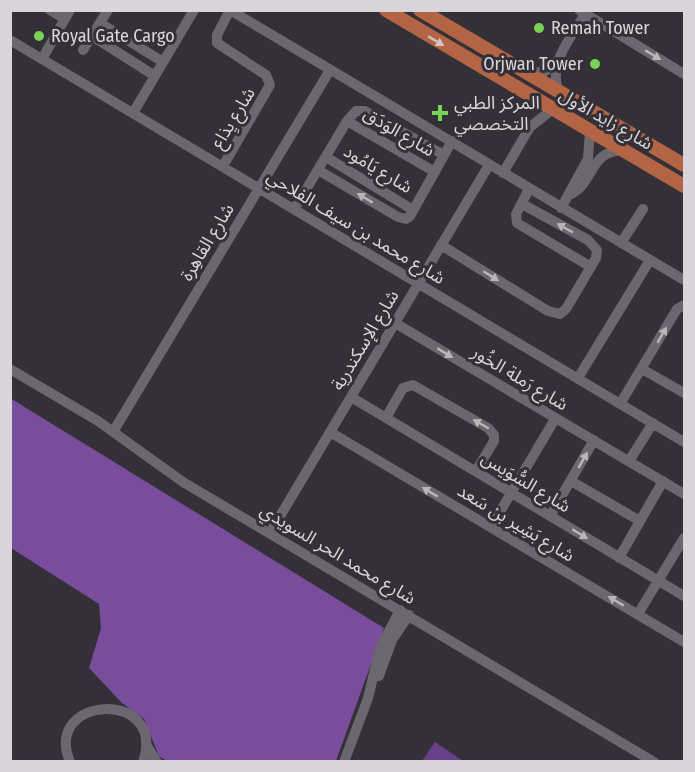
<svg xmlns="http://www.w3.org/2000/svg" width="695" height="772" viewBox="0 0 695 772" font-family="'Fira Sans Condensed','Noto Sans Arabic',sans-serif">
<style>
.green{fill:#69418a}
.forest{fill:#794d9c}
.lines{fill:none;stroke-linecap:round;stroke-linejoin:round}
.minor{stroke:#6b676f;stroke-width:10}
.major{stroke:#b26444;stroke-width:14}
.oneway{fill:#d3c5c4}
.oneway2{fill:#b8b5bb}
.poi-dot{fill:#7bd156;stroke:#343038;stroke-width:2}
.labels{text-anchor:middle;stroke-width:6;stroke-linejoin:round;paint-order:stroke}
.poi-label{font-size:18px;fill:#d9d6db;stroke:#343038;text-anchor:start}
.street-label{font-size:18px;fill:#d9d6db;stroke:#343038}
</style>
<rect width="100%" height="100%" fill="#343038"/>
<!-- green -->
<path class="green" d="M435,742L463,761H422Z"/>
<!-- forest -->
<path class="forest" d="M10,398L384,628L336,761L168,762L159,756L144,719L122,703L89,668L101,628L99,604L11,548Z"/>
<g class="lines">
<!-- minor -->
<path class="minor" d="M50,10L65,19
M579,10L684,74
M100,23L163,62
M92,36L155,76
M10,40L684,442
M83,50L108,10
M42,59L70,10
M527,74L545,71L557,63
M560,95C546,65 570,39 585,14
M133,113L194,10
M347,121L435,172
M326,157L413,210
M223,166L270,85L266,75L217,43V35L230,10L684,280
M318,170L398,217L406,219L410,216L452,141
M503,173L530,127L553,109
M529,189L516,214L517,223L591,267
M571,194C596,181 588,150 626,150
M295,208L347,121L356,111H365L444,155
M561,208L588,159L590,131
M621,243L643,209
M441,245L548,311L560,314L566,309L596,258L597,250L588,240L522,204
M395,323L684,494
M10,369L98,421L183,482L654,762
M642,369L684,393
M578,378L650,260
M351,397L684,596
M620,404L677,309L684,305
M387,416L403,388L413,385L488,428L494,435V441L476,471
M113,432L330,70
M330,432L684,642
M629,461L653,423
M571,481L640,521
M550,516L594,440
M491,527L555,419
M270,533L489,165
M619,558L663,481
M638,614L684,538
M379,676L392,640L409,615
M146,744L157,762
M70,762C42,694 168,689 143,762
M344,762L368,698L380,648L400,610"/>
<!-- major -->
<path class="major" d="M386,10L684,186
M420,10L684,165"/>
</g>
<!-- one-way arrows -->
<defs><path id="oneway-solid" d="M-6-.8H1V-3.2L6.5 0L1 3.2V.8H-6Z" transform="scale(1.5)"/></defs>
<use class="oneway" href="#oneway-solid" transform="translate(436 41) rotate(31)"/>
<g class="oneway2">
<use href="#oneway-solid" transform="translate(653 55) rotate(31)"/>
<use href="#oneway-solid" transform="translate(365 198) rotate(-149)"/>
<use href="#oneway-solid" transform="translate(565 228) rotate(-151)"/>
<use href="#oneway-solid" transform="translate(491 276) rotate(32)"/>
<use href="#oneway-solid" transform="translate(662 335) rotate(-60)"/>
<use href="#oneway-solid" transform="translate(445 353) rotate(31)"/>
<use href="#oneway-solid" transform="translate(481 424) rotate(-150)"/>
<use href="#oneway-solid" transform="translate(583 460) rotate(-60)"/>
<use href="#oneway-solid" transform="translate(430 492) rotate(-149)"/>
<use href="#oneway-solid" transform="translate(580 534) rotate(31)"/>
<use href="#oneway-solid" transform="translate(616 601) rotate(-149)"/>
</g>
<!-- markers -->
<g class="poi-dot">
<circle cx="539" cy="28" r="6"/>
<circle cx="39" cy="36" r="6"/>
<circle cx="595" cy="64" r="6"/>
<path d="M437 104h6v6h6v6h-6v6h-6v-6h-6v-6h6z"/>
</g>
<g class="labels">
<!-- poi labels -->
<g class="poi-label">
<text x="551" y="34">Remah Tower</text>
<text x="51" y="42">Royal Gate Cargo</text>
<text x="583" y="70" text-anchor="end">Orjwan Tower</text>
<text x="454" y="109">المركز الطبي<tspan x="454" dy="21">التخصصي</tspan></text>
</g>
<!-- street labels -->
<g class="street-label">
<text transform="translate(233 118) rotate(-59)" y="6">شارع يِذاع</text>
<text transform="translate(606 119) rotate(30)" y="6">شارع زايد الأول</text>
<text transform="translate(399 132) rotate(30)" y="6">شارع الوَدَق</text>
<text transform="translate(378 169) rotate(31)" y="6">شارع يَامُود</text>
<text transform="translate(356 227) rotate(31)" y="6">شارع محمد بن سيف الفلاحي</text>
<text transform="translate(207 242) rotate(-59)" y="6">شارع القاهِرة</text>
<text transform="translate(365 340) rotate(-59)" y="6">شارع الإسكندرية</text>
<text transform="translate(520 378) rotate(31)" y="6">شارع رَملة الخُور</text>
<text transform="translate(526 482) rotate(31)" y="6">شارع السُّوَيس</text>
<text transform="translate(516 523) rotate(31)" y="6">شارع بَشِير بن سَعد</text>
<text transform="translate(338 554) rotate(31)" y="6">شارع محمد الحر السويدي</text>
</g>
</g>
<!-- border -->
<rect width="695" height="772" fill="none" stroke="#d9d6db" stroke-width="24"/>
</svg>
